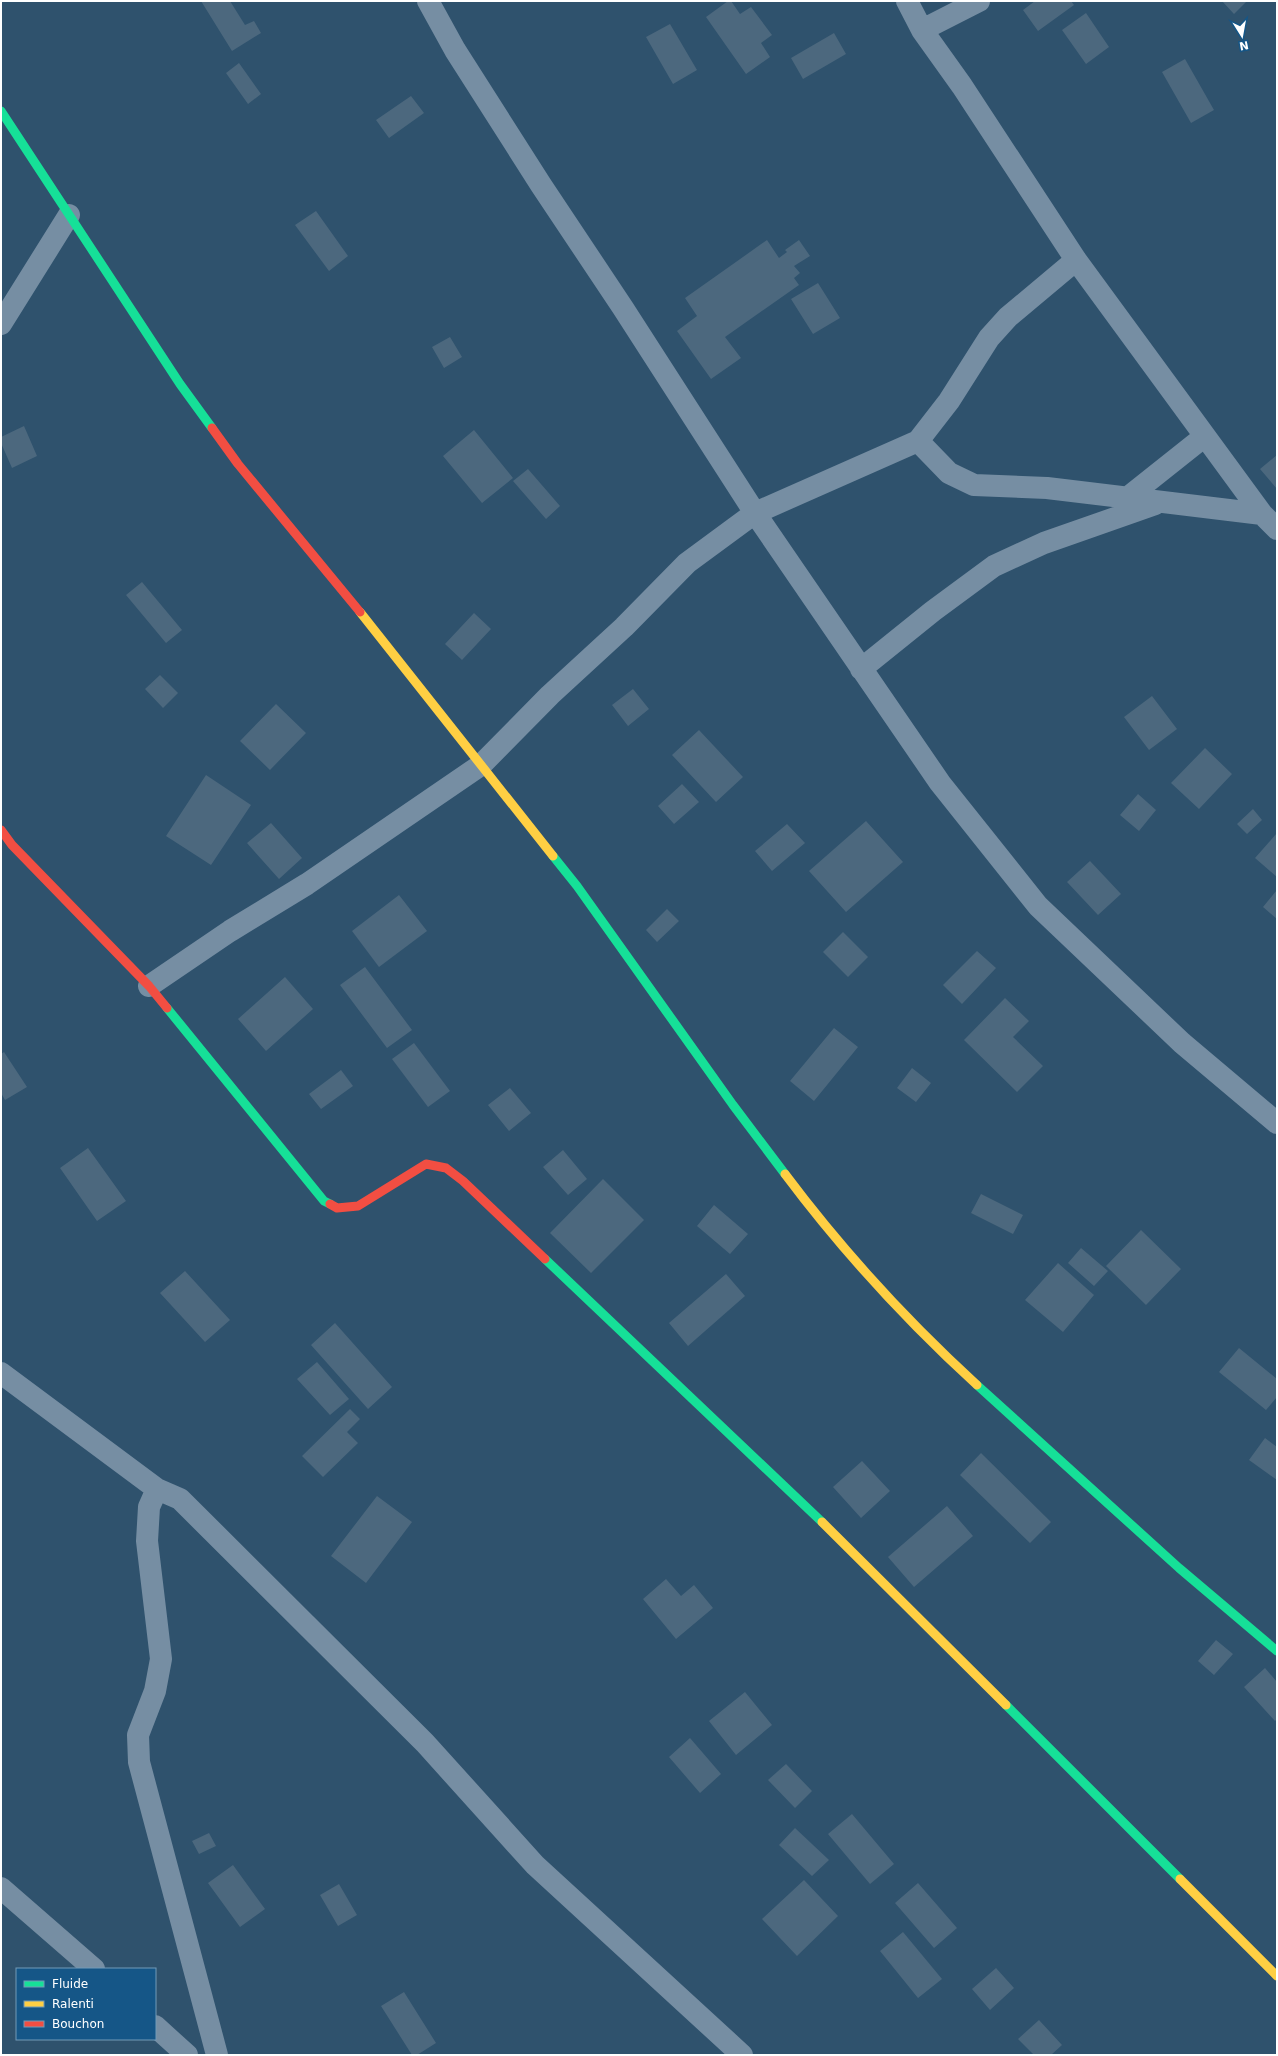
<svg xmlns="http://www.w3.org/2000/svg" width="1278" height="2056" viewBox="0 0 1278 2056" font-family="'DejaVu Sans',sans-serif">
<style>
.building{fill:#4c687e}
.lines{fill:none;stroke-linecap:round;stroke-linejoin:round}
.street{stroke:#768ea3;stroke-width:22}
.fast{stroke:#16e098;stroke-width:9}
.slow{stroke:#ffcf43;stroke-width:9}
.jam{stroke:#f24e42;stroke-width:9}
</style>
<rect width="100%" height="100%" fill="#2f526d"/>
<!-- building -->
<path class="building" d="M201,1H230L245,25L254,21L261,33L232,51Z
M728,1H731L740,14L751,7L772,35L761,43L770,57L746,74L706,17Z
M1035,1H1071L1074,5L1038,31L1023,10Z
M1222,1H1247L1234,14Z
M1086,13L1109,47L1086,64L1062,30Z
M670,24L697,70L673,84L646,37Z
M834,33L846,54L803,79L791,58Z
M1185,59L1214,110L1191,123L1162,72Z
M239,63L261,94L248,104L226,73Z
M411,96L424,113L389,138L376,120Z
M316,211L348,256L329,271L295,225Z
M767,240L779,258L787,252L785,250L799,240L810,256L794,266L800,273L794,278L799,285L725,337L741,358L711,379L677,331L697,316L685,298Z
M818,283L840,318L813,334L791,299Z
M450,337L462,357L444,368L432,347Z
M24,426L37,456L12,468L1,443V437Z
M474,430L513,478L482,503L443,456Z
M1277,455V489L1260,469Z
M528,469L560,506L546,519L513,481Z
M142,582L182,630L166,643L126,595Z
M474,613L491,629L462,660L445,644Z
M160,675L178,693L163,708L145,689Z
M633,689L649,709L628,726L612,705Z
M1152,696L1177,729L1149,750L1124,717Z
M276,704L306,733L270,770L240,741Z
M699,730L743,777L716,802L672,755Z
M1205,748L1232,774L1199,809L1171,783Z
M206,775L251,805L211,865L166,836Z
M682,784L699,802L674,824L658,806Z
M1138,794L1156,810L1139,831L1120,815Z
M1253,809L1262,820L1247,834L1237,824Z
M866,821L903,862L846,912L809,871Z
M271,823L302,858L279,879L247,843Z
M787,824L805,843L772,871L755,851Z
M1277,833V877L1255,858Z
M1090,861L1121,894L1098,915L1067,882Z
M1277,890V919L1263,907Z
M399,895L427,931L379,967L352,931Z
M667,909L679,921L657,942L646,930Z
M843,932L868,957L848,977L823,952Z
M977,951L996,968L962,1004L943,985Z
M365,967L412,1030L387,1048L340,985Z
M285,977L313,1009L266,1051L238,1019Z
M1005,998L1029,1021L1013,1037L1043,1066L1017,1092L964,1040Z
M834,1028L858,1047L814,1101L790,1081Z
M414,1043L450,1091L428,1107L392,1059Z
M4,1052L27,1087L5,1100L1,1093V1054Z
M912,1068L931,1083L916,1102L897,1088Z
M341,1070L353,1086L321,1109L309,1094Z
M510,1088L531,1113L509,1131L488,1105Z
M88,1148L126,1201L97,1221L60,1168Z
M563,1150L587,1179L568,1195L543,1167Z
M603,1179L644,1220L591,1273L550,1233Z
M981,1194L1023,1215L1013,1234L971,1213Z
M714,1205L748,1234L730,1254L697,1226Z
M1141,1230L1181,1269L1146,1305L1106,1266Z
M1081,1248L1108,1271L1094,1286L1068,1263Z
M1058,1263L1094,1295L1063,1332L1025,1300Z
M185,1271L230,1320L205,1342L160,1293Z
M726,1274L745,1296L688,1346L669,1323Z
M335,1323L392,1387L368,1409L311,1345Z
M1239,1348L1277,1379V1397L1266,1410L1219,1372Z
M317,1362L349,1399L330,1415L297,1379Z
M350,1409L360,1419L347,1432L358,1443L323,1477L302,1456Z
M1265,1438L1277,1447V1480L1249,1460Z
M981,1453L1051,1522L1030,1543L960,1475Z
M862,1461L890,1491L861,1518L833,1487Z
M377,1496L412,1522L366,1583L331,1556Z
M947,1506L973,1536L914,1587L888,1557Z
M666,1579L681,1596L694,1585L713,1608L676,1639L643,1599Z
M1216,1640L1233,1654L1214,1675L1198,1661Z
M1265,1668L1277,1682V1719L1275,1721L1244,1687Z
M745,1692L772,1725L736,1755L709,1721Z
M690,1738L721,1774L700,1793L669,1757Z
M786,1764L812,1791L795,1808L768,1780Z
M852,1814L894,1864L870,1884L828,1834Z
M795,1828L829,1860L812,1876L779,1845Z
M209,1833L216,1846L199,1854L192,1841Z
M233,1865L265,1909L240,1927L208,1883Z
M804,1880L838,1916L797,1956L762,1919Z
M918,1883L957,1928L934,1948L895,1903Z
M339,1884L357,1915L338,1926L320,1895Z
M903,1932L942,1979L918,1998L880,1951Z
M996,1968L1014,1988L990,2010L972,1989Z
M404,1992L436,2043L417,2055H412L381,2006Z
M1039,2020L1062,2045L1051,2055H1034L1018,2039Z"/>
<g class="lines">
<!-- street -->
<path class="street" d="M428,1L455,50L541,185L623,308L755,513L940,783L1038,906L1182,1043L1277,1123
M907,1L922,30L962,86L1076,260L1262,514L1277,529
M922,30L979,1
M1,324L69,215
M918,441L949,473L974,485L1047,488L1262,514
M1127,498L1205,436
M861,669L933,611L994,566L1044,543L1155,504
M149,986L230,931L307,884L481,765L550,695L624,627L687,563L755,513L918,441L949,401L989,338L1008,317L1076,260
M1,1373L157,1489L180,1499L425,1743L535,1865L742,2055
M157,1489L149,1507L147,1541L161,1659L155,1691L138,1735L139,1762L217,2055
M1,1888L94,1969
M155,2026L187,2055"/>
<!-- fast -->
<path class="fast" d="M1,111L180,384L212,428
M553,856L577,886L733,1105L785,1174
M167,1008L324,1201L330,1204
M545,1259L822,1522
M977,1385L1179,1568L1277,1651
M1006,1705L1180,1879"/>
<!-- slow -->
<path class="slow" d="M360,612L553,856
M785,1174C842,1250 907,1321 977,1385
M822,1522L1006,1705
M1180,1879L1277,1976"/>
<!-- jam -->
<path class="jam" d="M212,428L238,464L360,612
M1,830L12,845L149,986L167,1008
M330,1204L337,1208L358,1206L426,1164L446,1168L463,1181L545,1259"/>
</g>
<!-- border -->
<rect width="1278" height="2056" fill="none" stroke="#ffffff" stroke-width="4"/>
<!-- legend -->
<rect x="16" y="1968" width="140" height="72" fill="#155687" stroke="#739ab7"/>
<rect x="24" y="1981" width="20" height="6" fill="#16e098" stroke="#739ab7"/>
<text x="52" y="1988" font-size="12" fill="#ffffff">Fluide</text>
<rect x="24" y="2001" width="20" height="6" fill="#ffcf43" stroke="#739ab7"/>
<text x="52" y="2008" font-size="12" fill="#ffffff">Ralenti</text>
<rect x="24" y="2021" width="20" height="6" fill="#f24e42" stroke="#739ab7"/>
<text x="52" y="2028" font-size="12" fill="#ffffff">Bouchon</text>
<!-- north arrow -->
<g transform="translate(1242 36) rotate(169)" stroke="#155687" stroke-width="3" paint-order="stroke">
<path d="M0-3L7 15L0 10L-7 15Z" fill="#ffffff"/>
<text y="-6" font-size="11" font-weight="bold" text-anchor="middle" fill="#ffffff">N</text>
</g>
</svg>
